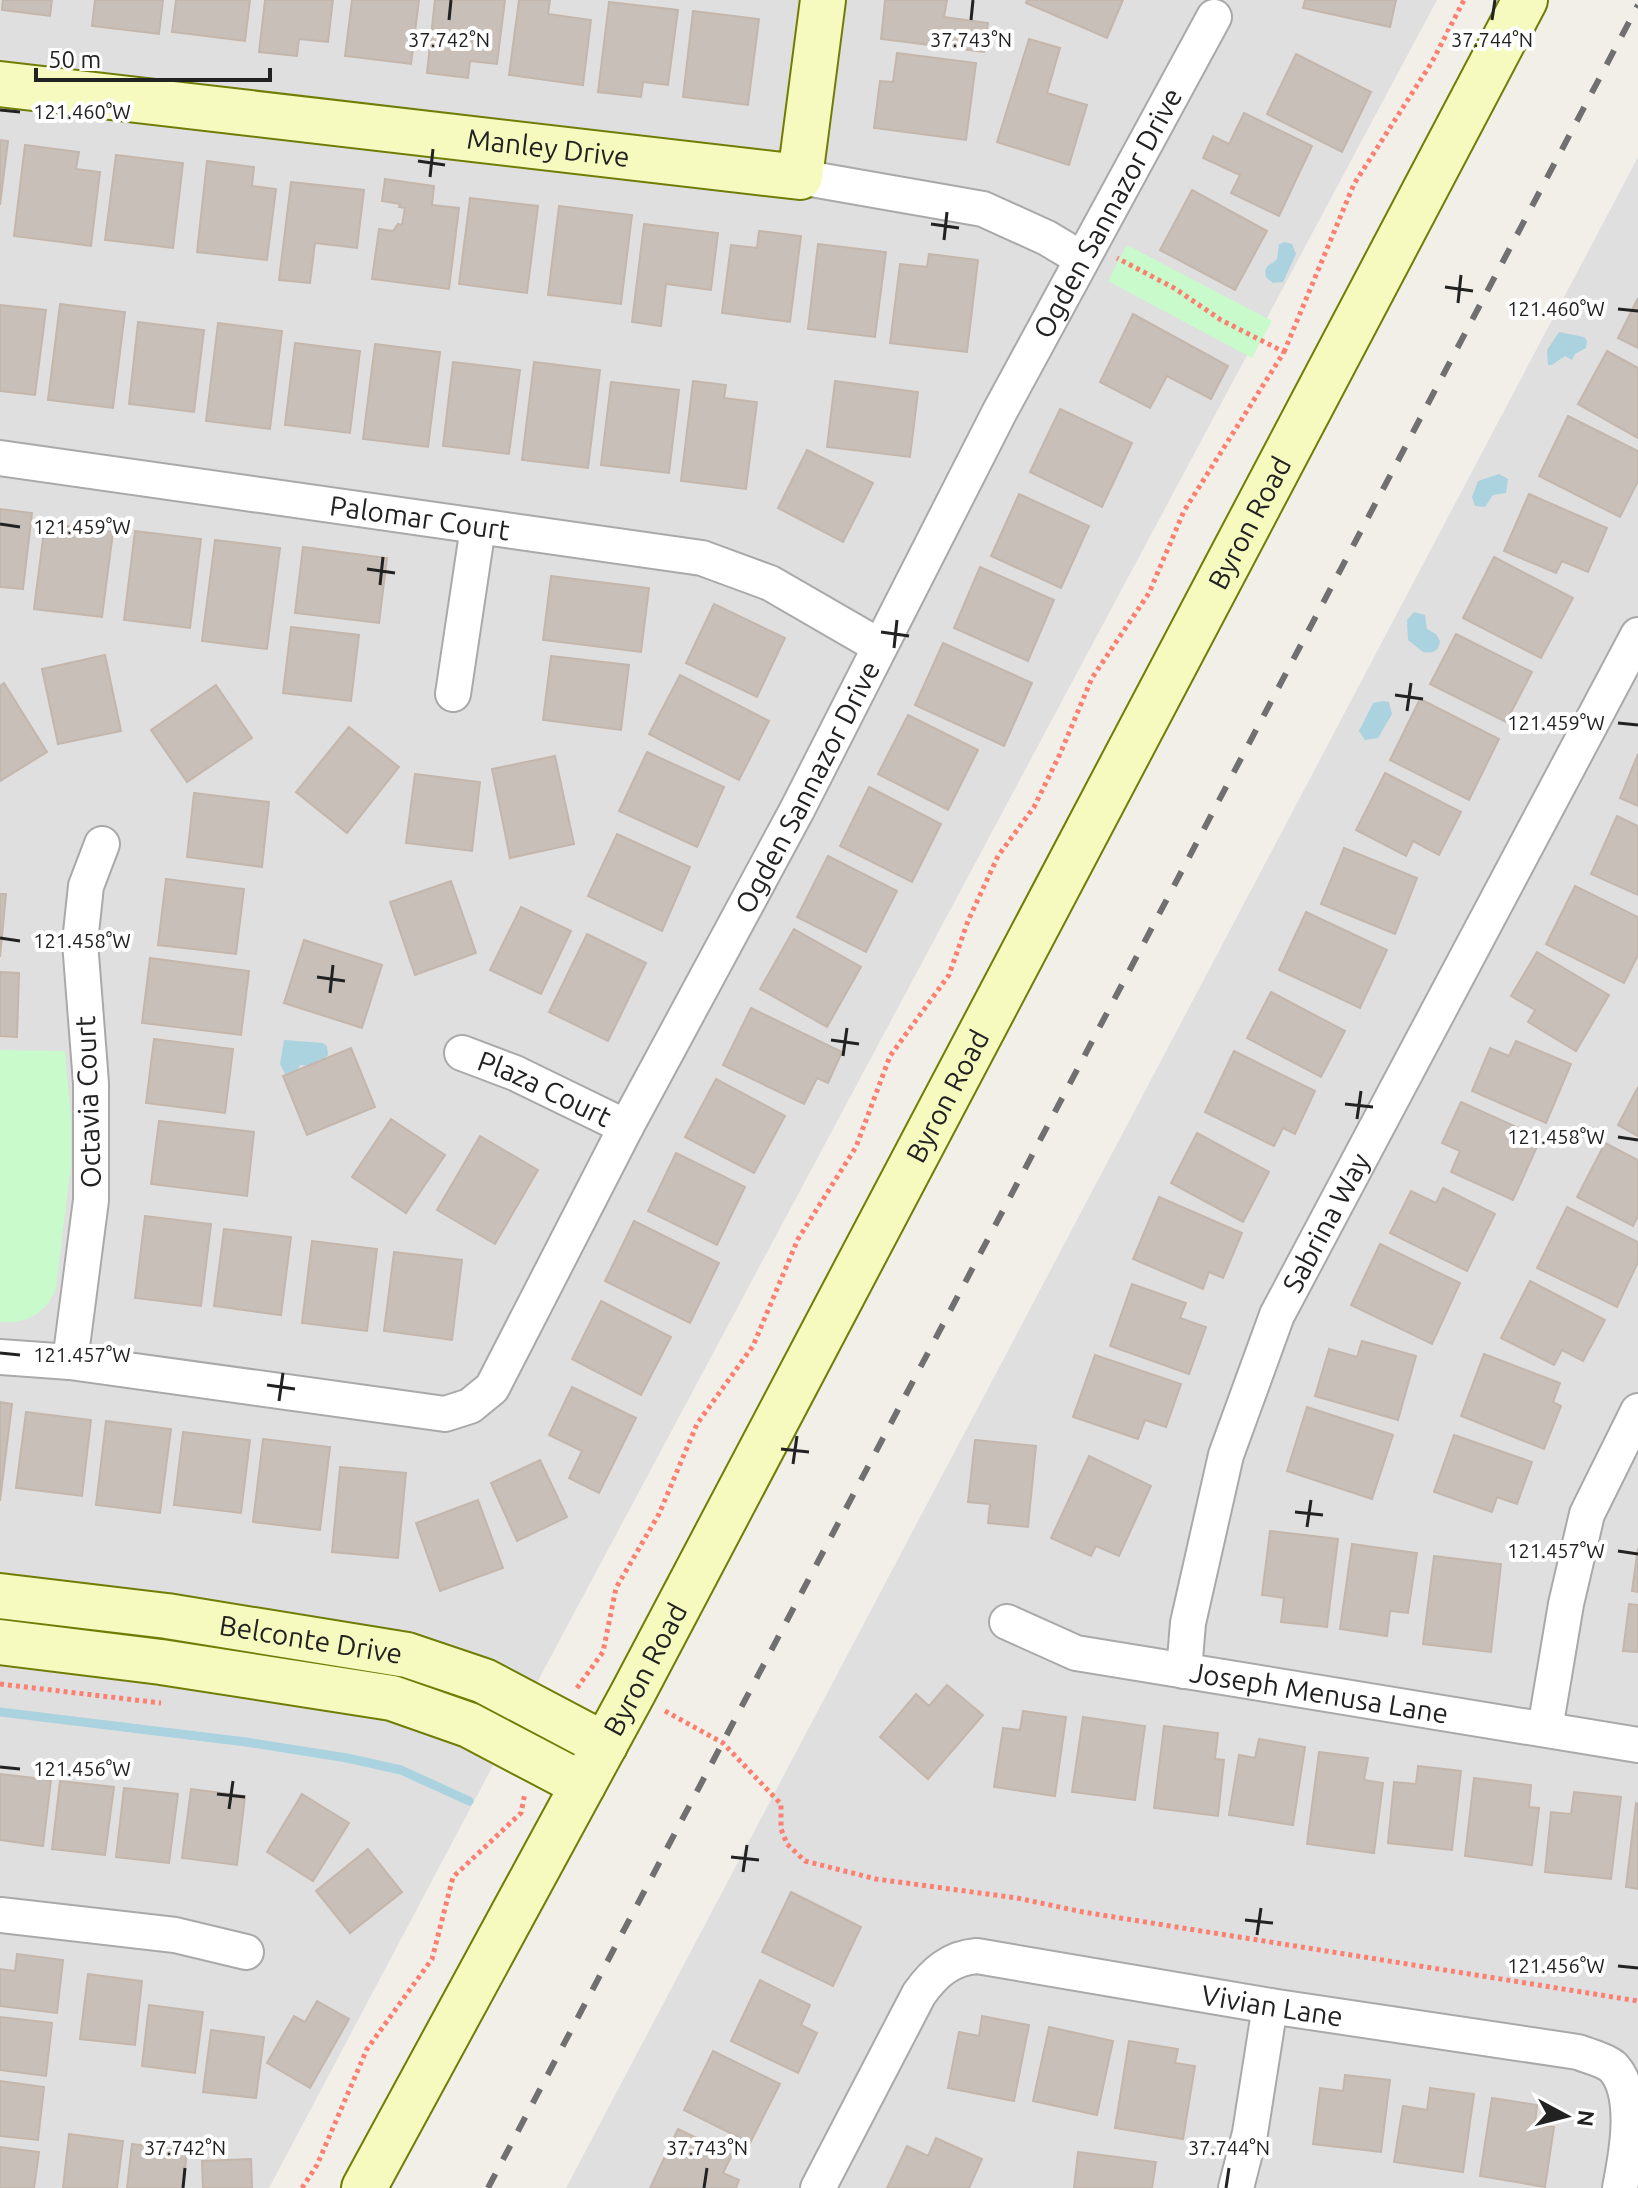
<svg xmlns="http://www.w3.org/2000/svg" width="1638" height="2188" viewBox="0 0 1638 2188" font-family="Ubuntu,sans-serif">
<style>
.residential{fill:#e0dfdf}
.park{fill:#c8facc}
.water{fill:#aad3df}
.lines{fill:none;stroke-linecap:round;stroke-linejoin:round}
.stream{stroke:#aad3df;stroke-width:9}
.building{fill:#c7bfb8;stroke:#c4b6ab;stroke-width:2}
.street-casing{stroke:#a9a9a9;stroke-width:38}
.secondary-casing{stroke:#707d05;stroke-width:48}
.path{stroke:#fa8072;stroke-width:5;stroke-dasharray:4 4;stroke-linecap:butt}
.street{stroke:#fff;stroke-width:34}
.secondary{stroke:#f7fabf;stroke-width:44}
.rail{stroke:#707070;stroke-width:6;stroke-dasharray:16 16;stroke-linecap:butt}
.ticks{fill:none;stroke:#222;stroke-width:3}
.labels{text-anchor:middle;stroke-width:8;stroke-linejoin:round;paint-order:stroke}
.street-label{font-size:28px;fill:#222;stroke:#fff}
.ticks-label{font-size:20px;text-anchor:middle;fill:#222;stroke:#fff;stroke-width:8;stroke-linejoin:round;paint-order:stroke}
</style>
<rect width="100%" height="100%" fill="#f2efe9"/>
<!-- residential -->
<path class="residential" d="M0,0H1437L549,1660L269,2188H0Z
M1638,157V2188H566Z"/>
<!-- park -->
<path class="park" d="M1127,245L1272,321L1252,358L1108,281Z
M0,1050L65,1051L71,1120V1164L56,1288C46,1314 27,1324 0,1322Z"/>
<!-- water -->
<path class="water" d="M1285,242L1292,244L1296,254L1283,282L1273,283L1266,277C1263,264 1271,266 1277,259L1279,244Z
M1559,332L1584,337L1587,341L1586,348L1575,354L1572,360L1565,356L1552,365H1548L1547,350Z
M1499,474L1508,479L1506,493L1493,495L1485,507L1475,506L1472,497L1478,481Z
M1414,612L1425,615L1427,629L1436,634L1440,641C1439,651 1433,654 1423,652L1408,640L1407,620Z
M1383,701L1389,702L1392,714L1378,738L1365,740L1359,731L1373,703Z
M284,1040L323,1043L327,1046L328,1055L323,1059L318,1060L314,1066L300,1065L296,1072L285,1074L280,1064Z"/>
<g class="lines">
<!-- stream -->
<path class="stream" d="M0,1712L246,1742L347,1758L401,1770L469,1801"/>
</g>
<!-- building -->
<path class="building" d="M3,0H52L50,16L2,10Z
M95,0H163L159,34L92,26Z
M176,0H250L245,41L172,32Z
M265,0H333L328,42L299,39L297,56L259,52Z
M352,0H419L411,64L345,56Z
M435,0H505L497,64L470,61L468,78L427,73Z
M519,0H550L548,14L591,20L583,85L509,75Z
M889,0H947L944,17L988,23L984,52L881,39L885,1Z
M1027,0H1123L1107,38L1026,3Z
M1305,0H1396L1390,27L1303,8Z
M609,2L678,10L668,85L643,82L641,97L598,92Z
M693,11L759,19L748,105L683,97Z
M1029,39L1060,48L1047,93L1087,105L1069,165L997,142Z
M897,53L976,63L966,140L874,128L880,81L893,82Z
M1296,54L1371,92L1342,152L1267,114Z
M1244,113L1312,146L1279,216L1231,193L1240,175L1203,158L1213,136L1229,144Z
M0,140L8,141L0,205Z
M25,145L79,152L76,169L100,172L91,246L14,236Z
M116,155L183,163L173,248L105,240Z
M207,161L254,167L252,186L276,189L267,260L197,252Z
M385,179L434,186L432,205L459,208L449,289L372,279L379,229L393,231L398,224L402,225L405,208L399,207L400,204L382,201Z
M291,182L364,190L357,248L315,243L310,283L279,280Z
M1192,190L1267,231L1235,290L1160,250Z
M470,198L538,206L527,293L459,284Z
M559,206L632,215L621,304L548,295Z
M644,224L718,233L711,290L666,284L661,326L632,322Z
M759,231L801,236L790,322L722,313L731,245L757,248Z
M818,244L886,252L875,337L808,329Z
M929,254L978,260L967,352L890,343L900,264L927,267Z
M1638,298V348L1618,338Z
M60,304L125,312L113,408L48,400Z
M0,305L46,310L35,395L0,391Z
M1133,314L1228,366L1211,399L1167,376L1150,408L1100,382Z
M138,322L204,330L194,412L129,404Z
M218,323L282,331L270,429L206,421Z
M295,343L360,351L350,433L285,425Z
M375,344L440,352L428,447L363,439Z
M1607,351L1638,368V438L1578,404Z
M453,362L520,370L509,454L443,446Z
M534,362L600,370L588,468L522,460Z
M693,381L726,385L724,398L757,402L746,489L681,481Z
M835,381L918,392L910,457L827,447Z
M611,382L679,390L669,473L601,465Z
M1060,409L1132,443L1102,507L1030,472Z
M1568,416L1638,451V481L1620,517L1539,476Z
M807,450L873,483L843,542L778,508Z
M1019,494L1089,526L1061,588L991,556Z
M1529,494L1607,528L1588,572L1562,561L1556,573L1504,551Z
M0,509L32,513L23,589L0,587Z
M45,523L113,532L102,617L34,609Z
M135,531L201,539L190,628L124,620Z
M215,540L280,548L267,649L202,641Z
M303,547L387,558L379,623L295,613Z
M1494,557L1573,598L1541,658L1463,618Z
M980,567L1054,600L1028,661L954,628Z
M551,576L649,588L641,652L543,640Z
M714,604L785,638L757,697L686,663Z
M291,627L359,635L351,701L283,693Z
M1456,634L1532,672L1506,722L1430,684Z
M943,643L1032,683L1004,746L915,705Z
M105,655L121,731L58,744L42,669Z
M551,656L629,665L621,730L543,720Z
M680,675L769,721L739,780L649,734Z
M4,683L47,752L0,781V686Z
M216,685L252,738L187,782L151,730Z
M1420,699L1499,739L1469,800L1390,760Z
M908,715L978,750L948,810L878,774Z
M349,727L399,767L347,833L296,792Z
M647,752L724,787L697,847L619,811Z
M1638,754V806L1620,798Z
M555,756L574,844L510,858L492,769Z
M1385,773L1461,812L1439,855L1413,841L1406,856L1356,830Z
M415,774L480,782L472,851L406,843Z
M869,787L941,824L912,882L840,846Z
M194,793L269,802L262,867L187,857Z
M1617,816L1638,826V895L1591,874Z
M617,834L690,867L662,931L588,896Z
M1344,848L1417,878L1395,934L1321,904Z
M828,856L897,891L866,952L797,917Z
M166,879L244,889L236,954L158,945Z
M451,881L476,953L415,975L390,902Z
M1575,886L1638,917V955L1624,983L1546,944Z
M0,894H6L0,957Z
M521,907L571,931L541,994L490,970Z
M1306,912L1387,950L1360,1008L1279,970Z
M794,929L861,967L827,1027L760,989Z
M587,934L646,963L608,1041L549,1012Z
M304,940L382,965L362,1028L284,1003Z
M1537,952L1609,995L1576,1051L1528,1022L1535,1010L1511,996Z
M150,958L249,971L241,1035L142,1023Z
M0,972L19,973L17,1037L0,1036Z
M1271,992L1345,1031L1321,1077L1247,1038Z
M751,1008L842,1052L828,1083L817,1078L804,1104L723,1065Z
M154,1039L233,1049L225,1113L146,1103Z
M1516,1041L1571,1064L1546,1123L1472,1091L1490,1048L1509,1056Z
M351,1048L375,1107L307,1135L283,1076Z
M1234,1051L1315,1091L1295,1134L1283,1128L1274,1146L1205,1112Z
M716,1079L785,1116L754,1173L685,1137Z
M1638,1087V1136L1618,1125Z
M1461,1102L1541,1138L1513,1200L1451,1172L1460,1151L1442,1143Z
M391,1119L445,1155L406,1213L352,1177Z
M159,1121L254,1132L247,1196L151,1184Z
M1197,1133L1269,1172L1243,1222L1171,1183Z
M480,1136L538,1170L495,1244L437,1210Z
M1605,1143L1638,1160V1216L1633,1226L1577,1197Z
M676,1153L745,1187L717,1245L648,1211Z
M1443,1188L1495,1214L1467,1271L1390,1233L1411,1191L1436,1203Z
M1159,1197L1242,1233L1223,1278L1209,1272L1203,1289L1133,1259Z
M1567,1207L1638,1242V1262L1617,1307L1537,1268Z
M145,1216L211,1224L201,1306L135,1298Z
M634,1221L719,1263L690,1323L605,1281Z
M224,1229L291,1237L281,1315L214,1306Z
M312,1241L377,1249L367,1331L302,1323Z
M1380,1244L1460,1283L1432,1344L1351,1305Z
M394,1252L462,1260L452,1340L384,1331Z
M1530,1281L1605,1320L1583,1361L1562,1350L1554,1365L1501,1338Z
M1132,1284L1186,1303L1180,1318L1206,1327L1189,1374L1110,1346Z
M601,1301L671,1337L641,1395L572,1359Z
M1362,1341L1416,1356L1398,1420L1315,1396L1329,1349L1357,1357Z
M1484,1354L1560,1383L1553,1402L1561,1406L1544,1449L1461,1416Z
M1095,1355L1181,1384L1166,1427L1145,1420L1138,1439L1073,1417Z
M572,1387L636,1418L599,1493L569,1478L582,1451L549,1435Z
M0,1402L12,1404L0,1501Z
M1307,1407L1393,1435L1372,1499L1287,1471Z
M26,1412L91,1420L82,1496L16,1488Z
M106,1421L171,1429L160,1513L96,1505Z
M183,1432L250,1440L241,1513L174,1505Z
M1454,1435L1532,1462L1517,1504L1497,1497L1492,1512L1434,1492Z
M263,1439L330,1447L320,1530L253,1522Z
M975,1440L1036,1446L1028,1527L988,1523L990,1504L968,1502Z
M1089,1456L1151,1486L1119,1556L1096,1546L1091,1556L1051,1538Z
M540,1460L567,1517L517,1541L491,1483Z
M340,1467L406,1473L398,1558L332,1552Z
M478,1500L503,1568L440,1591L416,1523Z
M1270,1531L1338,1539L1327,1627L1281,1622L1284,1598L1262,1595Z
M1352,1544L1417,1553L1408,1613L1390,1611L1387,1636L1340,1629Z
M1638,1548V1592L1632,1591Z
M1434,1556L1501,1564L1491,1652L1423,1644Z
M1629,1604L1638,1605V1652L1623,1651Z
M947,1685L983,1715L928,1779L880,1737L916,1694L929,1706Z
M1023,1711L1066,1717L1055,1796L994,1787L1003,1728L1020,1730Z
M1083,1717L1145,1726L1135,1800L1072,1792Z
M1164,1726L1218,1733L1215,1759L1224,1760L1218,1816L1154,1808Z
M1259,1739L1305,1747L1293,1825L1229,1815L1239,1755L1255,1758Z
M1319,1752L1368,1758L1364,1780L1383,1783L1374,1853L1307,1844Z
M1418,1766L1461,1771L1452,1850L1388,1843L1394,1782L1416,1784Z
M0,1774L51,1780L43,1846L0,1840Z
M1474,1778L1531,1785L1529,1807L1539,1808L1532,1865L1465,1856Z
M60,1781L114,1787L105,1855L52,1849Z
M124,1788L178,1794L169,1863L116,1857Z
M191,1789L245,1796L237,1865L182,1858Z
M1574,1792L1621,1797L1611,1879L1545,1872L1551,1812L1571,1814Z
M302,1794L349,1823L313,1881L267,1852Z
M1636,1803L1638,1804V1889L1626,1887Z
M368,1849L402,1892L350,1933L316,1891Z
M791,1892L861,1927L833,1986L762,1952Z
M17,1954L63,1960L57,2013L0,2006V1969L15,1971Z
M88,1974L142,1981L135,2045L80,2039Z
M760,1980L810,2005L801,2025L817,2033L798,2073L731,2041Z
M317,2001L349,2019L310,2088L267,2063L294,2016L305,2022Z
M149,2005L203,2012L195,2073L142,2066Z
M982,2016L1029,2025L1014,2101L948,2088L959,2032L979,2036Z
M0,2017L52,2023L46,2076L0,2070Z
M1049,2027L1113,2041L1097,2115L1033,2101Z
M211,2030L264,2037L256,2098L203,2092Z
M1129,2041L1178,2049L1175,2063L1195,2066L1183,2139L1115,2128Z
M713,2051L780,2084L750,2143L684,2110Z
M1345,2075L1390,2080L1381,2152L1313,2144L1320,2088L1343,2091Z
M0,2081L44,2087L38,2140L0,2136Z
M1430,2088L1474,2094L1463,2172L1394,2162L1403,2106L1427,2110Z
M1492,2098L1537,2105L1535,2124L1554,2127L1545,2187L1480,2176Z
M678,2129L732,2155L723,2173L739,2180L736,2188H650Z
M69,2134L123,2141L117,2188H63Z
M936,2138L982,2159L969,2188H887L907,2146L928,2156Z
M132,2144L187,2151L183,2188H127Z
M0,2147L39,2152L34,2188H0Z
M1078,2152L1156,2162L1152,2188H1074Z
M251,2159L252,2188H203L202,2161Z"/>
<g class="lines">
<defs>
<g id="street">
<path d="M800,177L983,209L1047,238L1082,259"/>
<path id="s1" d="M0,458L702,558L770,583L879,646"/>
<path d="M453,694L478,527"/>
<path id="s2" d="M462,1053L515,1073L626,1127"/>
<path id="s3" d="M0,1357L70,1362L445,1414L470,1406L492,1388L626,1127L797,810L1000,411L1214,17"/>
<path d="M70,1362L91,1200V1083L80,942L86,886L102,844"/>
<path id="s4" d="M1007,1622L1076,1653L1638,1745"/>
<path id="s5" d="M1184,1671L1188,1623L1226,1455L1277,1315L1638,635"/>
<path d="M1545,1729L1566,1604L1587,1514L1638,1411"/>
<path d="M0,1915L175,1935L246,1952"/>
<path id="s6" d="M818,2188L919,1994C934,1973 950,1958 977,1956L1270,2006L1578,2052C1588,2056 1605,2060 1613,2067C1638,2094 1627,2153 1620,2188"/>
<path d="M1236,2188L1250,2133L1270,2006"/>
</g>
<g id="secondary">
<path id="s7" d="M0,84L800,177L823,0"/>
<path id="s8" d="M0,1596L167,1616L407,1655L484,1681L605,1745"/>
<path d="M0,1642L161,1662L392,1698L469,1725L583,1785"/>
<path id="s9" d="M364,2188L633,1693L1525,0"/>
</g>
</defs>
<!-- street casing -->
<use href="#street" class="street-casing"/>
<!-- secondary casing -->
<use href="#secondary" class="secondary-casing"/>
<!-- path -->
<path class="path" d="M1284,352L1354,184L1432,62L1464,0
M0,1684L161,1703
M577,1688L603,1652L616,1588L659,1514L697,1424L753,1346L798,1239L856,1147L890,1056L949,975L968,921L998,856L1034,807L1060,754L1092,678L1149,593L1184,511L1284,352L1221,320L1174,288L1117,258
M665,1711L723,1743L781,1804V1829L787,1844L805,1861L876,1879L1017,1898L1083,1912L1638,2001
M302,2188L317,2165L367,2049L432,1959L453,1877L521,1813L525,1793"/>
<!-- street -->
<use href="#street" class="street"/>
<!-- secondary -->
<use href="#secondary" class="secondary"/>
<!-- rail -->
<path class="rail" d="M488,2188L1638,5"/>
</g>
<!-- ticks -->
<path class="ticks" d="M449,20L451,0M971,20L973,0M1492,20L1495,0M0,110L20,112M418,161L445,165M430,177L433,149M931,224L959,228M944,240L947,212M1445,287L1473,291M1458,303L1461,275M1618,309L1638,311M0,524L20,527M367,569L395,573M380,585L383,557M881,632L909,636M894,648L897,620M1395,695L1423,699M1407,711L1411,683M1618,723L1638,725M0,938L20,941M317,977L345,981M330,993L333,965M831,1040L859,1044M843,1056L847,1028M1345,1104L1373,1107M1357,1119L1361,1091M1618,1137L1638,1140M0,1353L20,1355M267,1385L295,1389M279,1401L283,1373M781,1449L809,1452M793,1464L797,1436M1295,1512L1323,1515M1307,1527L1311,1500M1618,1551L1638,1554M0,1767L20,1769M217,1794L245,1797M229,1809L233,1781M731,1857L759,1860M743,1872L747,1845M1245,1920L1273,1923M1257,1935L1261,1908M1618,1966L1638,1968M183,2188L185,2168M704,2188L707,2168M1226,2188L1229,2168"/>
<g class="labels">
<!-- street labels -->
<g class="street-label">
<text dy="10" stroke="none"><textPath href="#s7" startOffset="552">Manley Drive</textPath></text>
<text dy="10" stroke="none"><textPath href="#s3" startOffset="1830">Ogden Sannazor Drive</textPath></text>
<text dy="10" stroke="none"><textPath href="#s1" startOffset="424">Palomar Court</textPath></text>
<text dy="10" stroke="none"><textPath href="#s9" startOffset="1886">Byron Road</textPath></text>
<text dy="10" stroke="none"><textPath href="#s3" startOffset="1182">Ogden Sannazor Drive</textPath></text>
<text dy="10" stroke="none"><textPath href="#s2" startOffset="90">Plaza Court</textPath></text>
<text dy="10" stroke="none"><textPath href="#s9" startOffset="1238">Byron Road</textPath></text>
<text transform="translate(88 1102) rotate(-92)" y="10">Octavia Court</text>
<text dy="10" stroke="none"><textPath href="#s5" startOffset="474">Sabrina Way</textPath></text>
<text dy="10" stroke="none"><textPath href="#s8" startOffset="314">Belconte Drive</textPath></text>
<text dy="10" stroke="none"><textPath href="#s9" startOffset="590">Byron Road</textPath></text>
<text dy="10" stroke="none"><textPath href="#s4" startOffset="322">Joseph Menusa Lane</textPath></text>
<text dy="10" stroke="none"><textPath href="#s6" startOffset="590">Vivian Lane</textPath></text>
</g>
</g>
<g class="ticks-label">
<text x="449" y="47">37.742°N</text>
<text x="971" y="47">37.743°N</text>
<text x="1492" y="47">37.744°N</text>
<text x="82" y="119">121.460°W</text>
<text x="1556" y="316">121.460°W</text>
<text x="82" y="534">121.459°W</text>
<text x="1556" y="730">121.459°W</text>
<text x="82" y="948">121.458°W</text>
<text x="1556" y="1144">121.458°W</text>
<text x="82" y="1362">121.457°W</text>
<text x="1556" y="1558">121.457°W</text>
<text x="82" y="1776">121.456°W</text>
<text x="1556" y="1973">121.456°W</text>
<text x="185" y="2155">37.742°N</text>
<text x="707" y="2155">37.743°N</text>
<text x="1229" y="2155">37.744°N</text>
</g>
<!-- north arrow -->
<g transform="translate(1566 2116) rotate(97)" stroke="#ffffff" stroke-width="6" paint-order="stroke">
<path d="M0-6L14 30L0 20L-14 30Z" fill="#222222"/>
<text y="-12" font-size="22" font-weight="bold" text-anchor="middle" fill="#222222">N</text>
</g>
<!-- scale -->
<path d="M36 68v12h234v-12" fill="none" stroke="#222222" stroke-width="4"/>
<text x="48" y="68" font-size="24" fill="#222222" stroke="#ffffff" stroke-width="6" paint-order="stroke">50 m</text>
</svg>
